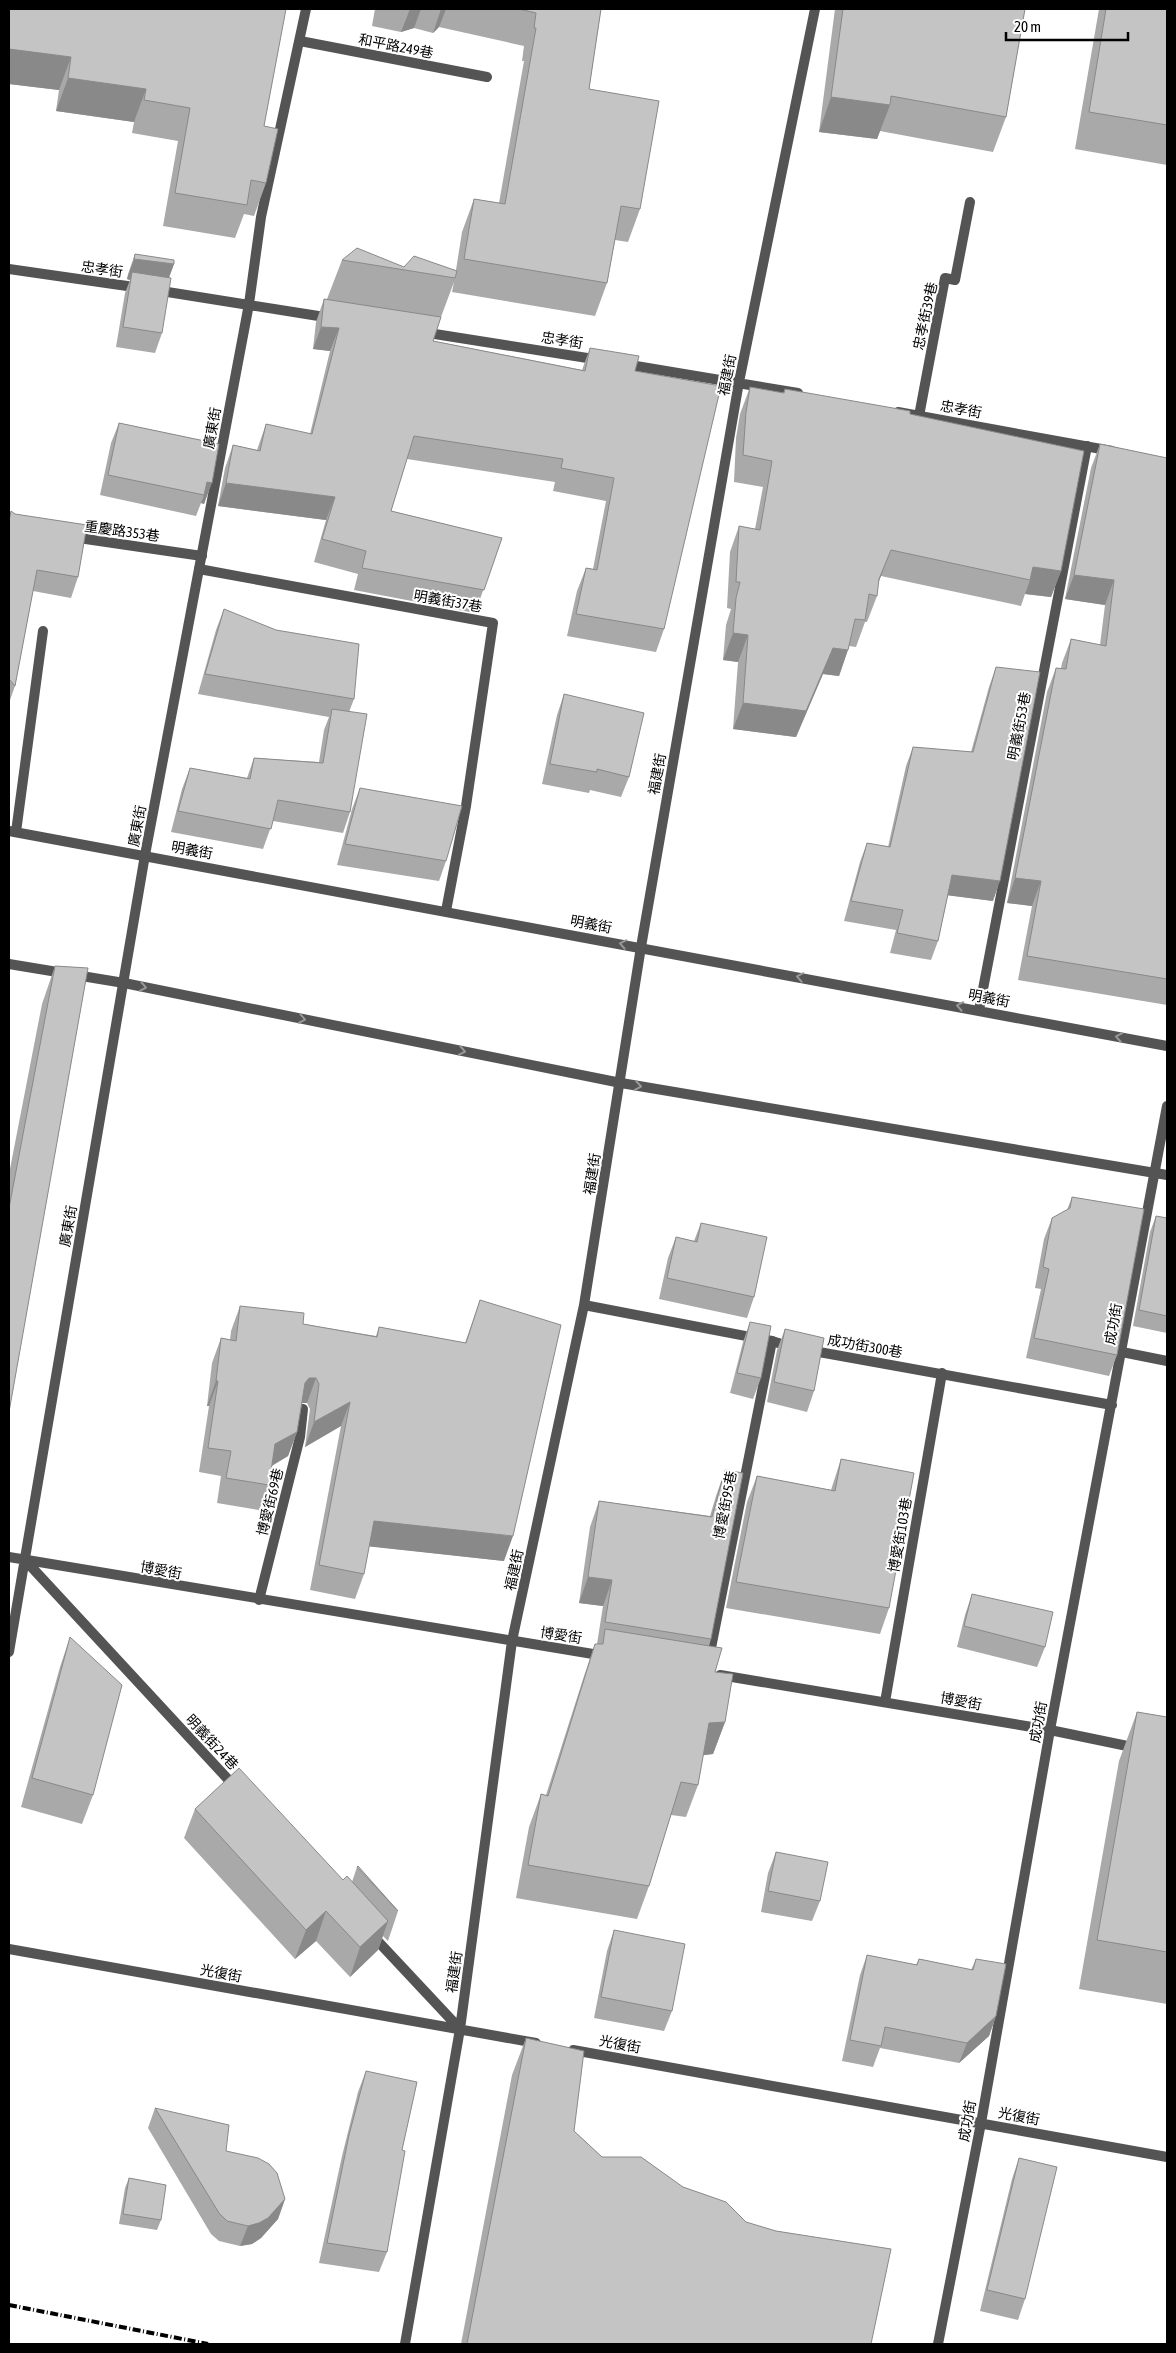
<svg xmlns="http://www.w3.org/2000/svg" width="1176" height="2353" viewBox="0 0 1176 2353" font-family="'Asap Condensed','Noto Sans TC',sans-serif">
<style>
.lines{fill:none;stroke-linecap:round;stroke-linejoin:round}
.lane{stroke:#545454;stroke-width:10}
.street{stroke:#545454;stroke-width:10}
.rail{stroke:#000;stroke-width:4;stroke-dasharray:8 2.5 1 2.5;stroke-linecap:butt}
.wall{fill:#a9a9a9}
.shaded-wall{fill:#898989}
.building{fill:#c4c4c4;stroke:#898989}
.oneway{stroke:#989898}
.labels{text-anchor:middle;stroke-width:4;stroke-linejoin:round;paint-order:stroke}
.street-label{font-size:14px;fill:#000;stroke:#fff}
</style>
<rect width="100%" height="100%" fill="#fff"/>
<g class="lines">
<!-- lane -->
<path class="lane" d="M300,41L487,77
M919,416L945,278L955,280L970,202
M72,537L202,556
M199,569L493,623L466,806L446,911
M9,831L1167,1046
M16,832L43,631
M9,964L124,983L621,1083L1167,1175
M979,1010L1087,446
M1122,1352L1167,1361
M259,1600L300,1437L303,1409
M709,1658L772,1341
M885,1702L942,1373"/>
<!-- street -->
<path class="street" d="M9,269L141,288
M155,290L331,318
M422,332L600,360
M624,364L798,393
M898,412L1112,451
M584,1305L772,1341L791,1347
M808,1350L1112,1405
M9,1557L605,1656
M25,1560L237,1789
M9,1652L145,855L249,304L261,217L306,9
M720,1675L1050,1730L1137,1748
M372,1935L460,2029
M9,1949L536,2043
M573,2050L1167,2157
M405,2344L460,2029L512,1641L584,1305L641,947L739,382L815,9
M938,2344L981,2123L1050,1730L1167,1106"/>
<!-- rail -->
<path class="rail" d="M9,2305L208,2344"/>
</g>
<!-- wall -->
<path class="wall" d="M9,9L264,126L266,183L254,216L244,214L235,238L163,226L178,141L132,133L134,122L56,111L59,90L9,84Z
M375,9H601L589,89L640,209L628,242L615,240L607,283L595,316L452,292L454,282L441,317L433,341L582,370L590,348L635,371L664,629L656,652L567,636L577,591L586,568L593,569L606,501L553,491L555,482L407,459L391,511L502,538L475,613L354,590L358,574L314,562L326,520L218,506L225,468L233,445L257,450L266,424L310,434L330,351L313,349L316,322L324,299H327L342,260L404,267L456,270L462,232L474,199L499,203L524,61H522L524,46L439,27L433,33L414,28L401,32L372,26Z
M835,9H1025L1006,117L993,152L880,131L877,139L819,132Z
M1099,9H1167V165L1075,149Z
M135,254L174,264L169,278L162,333L155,353L116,347L125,293L130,280L127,279L128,274Z
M750,387L783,393L785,389L910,414L1061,571L1051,597L1025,594L1021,606L881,576L878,583L877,596L867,622H865L856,647L849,646L839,676L823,674L796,737L733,729L738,662L723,660L726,625L731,609L727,608L730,552L739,526L755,529L763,487L734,482L736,438L740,414Z
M119,423L219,444L204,504L201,503L196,516L100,495L111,443Z
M1100,444L1167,458V1005L1018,980L1032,906L1007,903L1047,692L1056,668H1061L1062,663L1071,639L1100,645L1105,605L1065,599L1091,468Z
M11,511L15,514L78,577L71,598L33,591L15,686L9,703V516Z
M224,609L354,699L349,712L350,812L343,833L273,821L263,849L171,832L182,789L190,768L247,778L254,758L319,762L324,730L329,717L198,694L216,630Z
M996,667L993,901L948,895L938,941L931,960L890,953L896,930L844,921L860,862L867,843L888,847L906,766L913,747L971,752L989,687Z
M564,694L629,777L621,797L590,790L589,793L542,784L557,715Z
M360,788L446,861L439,881L337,865L352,809Z
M55,966L9,1412V1174L42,1004Z
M1072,1197L1117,1355L1109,1376L1026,1358L1041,1289L1035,1288L1044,1239L1052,1218L1067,1210Z
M1156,1216L1167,1218V1333L1133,1326L1150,1232Z
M701,1223L754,1297L747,1318L659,1299L668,1258L676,1237L694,1241Z
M480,1300L504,1561L369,1546L364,1574L355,1599L310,1590L341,1426L305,1447L310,1409L307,1403H302L297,1432L288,1456L272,1466L269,1485L259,1510L217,1503L221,1476L199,1472L209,1406H207L212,1363L221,1338L230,1340L231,1331L240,1306L303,1324L376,1336L379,1327L465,1343Z
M750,1322L761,1378L753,1399L730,1393L743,1342Z
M785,1329L814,1391L807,1412L767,1402L777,1350Z
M841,1459L889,1608L880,1634L726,1608L747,1502L757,1476L831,1490Z
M725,1470L711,1639L709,1646L725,1722L713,1754L703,1755L698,1785L686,1817L671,1815L649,1886L637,1919L516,1898L529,1827L541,1794L546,1795L584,1676L595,1644H597L603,1606L579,1603L590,1527L599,1501L710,1516L716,1496Z
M972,1594L1045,1647L1037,1667L957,1647L965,1615Z
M70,1637L93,1795L82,1824L21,1807L60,1667Z
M1137,1712L1167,1717V2004L1079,1989L1119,1761Z
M195,1809L343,1880L352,1882L357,1867L398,1911L388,1941L383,1936L378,1950L350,1977L316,1941L295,1959L184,1838Z
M776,1852L820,1901L812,1921L761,1912L768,1873Z
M614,1930L672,2011L664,2031L594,2018L607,1951Z
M867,1955L916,1965L919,1959L971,1970L976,1959L996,2016L989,2036L959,2063L880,2048L873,2067L842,2061L860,1975Z
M526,2038L574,2131L602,2157L683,2187L746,2222L871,2344H461L512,2075Z
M366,2071L402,2150L387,2252L379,2272L319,2263L342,2156L358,2092Z
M155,2108L226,2151L285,2199L278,2219L261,2238L252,2244L240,2246L219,2241L211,2234L148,2128Z
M1019,2158L1025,2299L1018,2320L980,2311L1012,2179Z
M129,2178L161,2220L157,2230L119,2224L125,2188Z"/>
<!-- shaded-wall -->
<path class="shaded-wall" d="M410,9H421L414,28L401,32Z
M441,9H446L439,27L433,33Z
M9,49L71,57L59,90L9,84Z
M68,78L146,89L134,122L56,111Z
M831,97L890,105L877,139L819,132Z
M134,259L174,264L166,285L132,272L130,280L127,279Z
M321,327L339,328L330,351L313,349Z
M207,482L212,483L204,504L201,503L204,495Z
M226,483L335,497L326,520L218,506Z
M891,550L881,576L873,595L879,579Z
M1033,567L1061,571L1051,597L1025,594L1030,580Z
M1074,575L1114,580L1105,605L1065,599Z
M733,633L748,635L738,662L723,660Z
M833,648L848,650L839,676L823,674L796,737L733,729L743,703Z
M952,875L1000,881L993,901L945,895Z
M1015,878L1041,881L1032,906L1007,903Z
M309,1378H316L307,1403H300L305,1383Z
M216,1381H218L209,1406H207Z
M350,1402L341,1426L305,1447L314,1422Z
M297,1432L288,1456L266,1469L275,1444Z
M374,1521L513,1536L504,1561L365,1546Z
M588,1577L612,1580L603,1606L579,1603Z
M725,1722L713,1754L697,1756L709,1723Z
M326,1911L316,1941L295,1959L306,1930Z
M388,1921L378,1950L350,1977L360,1947Z
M996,2016L989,2036L959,2063L967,2043Z
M285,2199L278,2219L261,2238L252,2244L240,2246L248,2226Z"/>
<!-- building -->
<path class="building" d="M9,9H286L264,126L278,129L266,183L251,180L247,205L175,193L190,108L144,100L146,89L68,78L71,57L9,49Z
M519,9H601L589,89L659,101L640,209L621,206L607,283L464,259L474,199L505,204L536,28H534L536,13Z
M843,9H1025L1006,117L891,96L890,105L831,97Z
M1106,9H1167V125L1089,112Z
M357,248L404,267L414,256L457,271L455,278L342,260Z
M135,254L174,260V264L134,259Z
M132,272L171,278L162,333L123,327Z
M324,299L441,317L433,341L585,371L590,348L639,356L635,371L721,386L664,629L576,614L586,568L597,570L614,478L561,468L563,459L414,436L391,511L502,538L484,590L362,568L366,551L322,539L335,497L226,483L233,445L260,451L266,424L312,434L339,328L321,327Z
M750,387L784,393L785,389L910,411V414L1084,451L1061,571L1033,567L1030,580L891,550L879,579L877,596L869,594L865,620L855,619L848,650L833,648L806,711L743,703L748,635L733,633L736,598L740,582H736L739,526L760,530L772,461L743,455L746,412Z
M119,423L219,444L212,483L207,482L204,495L108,475Z
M1100,444L1167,458V979L1027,956L1041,881L1015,878L1056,668L1066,669L1071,639L1106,646L1114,580L1074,575Z
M11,511L15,514L87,525L78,577L37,570L15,686L9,679V521Z
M224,609L276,630L359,644L354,699L205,674Z
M996,667L1040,672L1000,881L952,875L938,941L897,933L903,910L851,901L867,843L890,847L913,747L973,752Z
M564,694L644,713L629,777L597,769V772L550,764Z
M332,709L367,714L350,812L278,800L271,829L178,811L190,768L250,779L254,758L323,763Z
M360,788L462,806L446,861L345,844Z
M55,966L88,968L9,1412V1208Z
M1072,1197L1144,1209L1117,1355L1034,1338L1049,1269L1043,1267L1052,1218L1070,1208Z
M1156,1216L1167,1218V1316L1139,1310Z
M701,1223L767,1237L754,1297L667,1278L676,1237L697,1242Z
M480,1300L561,1325L513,1536L374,1521L364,1574L319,1565L350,1402L314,1422L319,1384L316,1378H309L305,1383L297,1432L275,1444L269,1485L226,1478L231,1451L208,1448L218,1381H216L221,1338L236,1341L240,1306L304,1313L303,1324L377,1337L379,1327L466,1343Z
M750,1322L771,1326L761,1378L737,1373Z
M785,1329L824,1338L814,1391L774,1382Z
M841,1459L914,1473L889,1608L736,1582L757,1476L835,1491Z
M725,1470L743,1473L711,1639L605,1622L612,1580L588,1577L599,1501L712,1517Z
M972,1594L1053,1612L1045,1647L964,1626Z
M605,1629L722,1648L715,1672L733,1674L725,1722L709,1723L698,1785L681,1782L649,1886L528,1865L541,1794L548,1796L595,1644H603Z
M70,1637L122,1685L93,1795L32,1778Z
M1137,1712L1167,1717V1952L1097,1940Z
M239,1768L343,1880L347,1876L388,1921L360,1947L326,1911L306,1930L195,1809Z
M776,1852L828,1862L820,1901L768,1891Z
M358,1866L398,1911L357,1867Z
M614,1930L685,1944L672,2011L601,1997Z
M867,1955L917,1965L919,1959L973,1970L976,1959L1006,1964L996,2016L967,2043L885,2027L881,2046L850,2040Z
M526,2038L584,2051L574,2131L602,2157H641L683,2187L726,2202L746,2222L776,2231L891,2249L871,2344H467Z
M366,2071L417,2082L402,2150L405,2151L387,2252L327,2243L349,2135Z
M155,2108L229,2125L226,2151L258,2158L269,2164L277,2173L285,2199L268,2218L259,2223L248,2226L227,2221L219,2213Z
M1019,2158L1057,2167L1025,2299L987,2290Z
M129,2178L166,2185L161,2220L123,2214Z"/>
<!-- one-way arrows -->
<defs><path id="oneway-chevron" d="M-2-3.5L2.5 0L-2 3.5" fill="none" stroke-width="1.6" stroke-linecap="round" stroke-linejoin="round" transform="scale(1.25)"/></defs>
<g class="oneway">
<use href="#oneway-chevron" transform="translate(623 944) rotate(-169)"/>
<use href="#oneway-chevron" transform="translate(800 977) rotate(-169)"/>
<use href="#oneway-chevron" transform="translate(143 987) rotate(11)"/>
<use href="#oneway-chevron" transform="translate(960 1006) rotate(-169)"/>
<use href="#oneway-chevron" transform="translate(302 1019) rotate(11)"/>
<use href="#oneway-chevron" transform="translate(1119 1037) rotate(-169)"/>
<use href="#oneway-chevron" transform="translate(462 1051) rotate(11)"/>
<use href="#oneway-chevron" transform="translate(638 1086) rotate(10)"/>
</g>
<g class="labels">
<!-- street labels -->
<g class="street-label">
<text transform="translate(396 46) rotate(11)" y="5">和平路249巷</text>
<text transform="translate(102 269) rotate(8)" y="5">忠孝街</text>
<text transform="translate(925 316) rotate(-78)" y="5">忠孝街39巷</text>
<text transform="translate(562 340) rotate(9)" y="5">忠孝街</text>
<text transform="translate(727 375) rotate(-79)" y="5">福建街</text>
<text transform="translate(961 409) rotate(10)" y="5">忠孝街</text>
<text transform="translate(212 428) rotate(-80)" y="5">廣東街</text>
<text transform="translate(122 531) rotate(8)" y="5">重慶路353巷</text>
<text transform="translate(448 601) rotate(10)" y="5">明義街37巷</text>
<text transform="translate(1019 726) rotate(-79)" y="5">明義街53巷</text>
<text transform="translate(657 774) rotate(-80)" y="5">福建街</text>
<text transform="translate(137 826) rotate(-79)" y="5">廣東街</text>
<text transform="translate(192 850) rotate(10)" y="5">明義街</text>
<text transform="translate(591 924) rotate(11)" y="5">明義街</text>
<text transform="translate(989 998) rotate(11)" y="5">明義街</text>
<text transform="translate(592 1174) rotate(-81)" y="5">福建街</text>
<text transform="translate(68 1226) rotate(-80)" y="5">廣東街</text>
<text transform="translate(1113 1324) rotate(-80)" y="5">成功街</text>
<text transform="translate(865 1346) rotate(10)" y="5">成功街300巷</text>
<text transform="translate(270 1502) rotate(-76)" y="5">博愛街69巷</text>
<text transform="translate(725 1505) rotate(-79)" y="5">博愛街95巷</text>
<text transform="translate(900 1535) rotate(-80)" y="5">博愛街103巷</text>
<text transform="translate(161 1570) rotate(10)" y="5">博愛街</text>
<text transform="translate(514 1570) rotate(-78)" y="5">福建街</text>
<text transform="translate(561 1635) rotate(9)" y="5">博愛街</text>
<text transform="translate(961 1701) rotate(10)" y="5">博愛街</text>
<text transform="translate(1038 1722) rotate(-80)" y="5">成功街</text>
<text transform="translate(212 1742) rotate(47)" y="5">明義街24巷</text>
<text transform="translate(454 1972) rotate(-82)" y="5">福建街</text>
<text transform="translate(221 1973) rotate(10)" y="5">光復街</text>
<text transform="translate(620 2044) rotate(10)" y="5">光復街</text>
<text transform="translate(1019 2116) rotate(10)" y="5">光復街</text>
<text transform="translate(967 2121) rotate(-80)" y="5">成功街</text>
</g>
</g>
<!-- border -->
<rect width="1176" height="2353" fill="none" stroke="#000000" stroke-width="20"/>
<!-- scale -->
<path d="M1006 32v8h122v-8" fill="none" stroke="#000000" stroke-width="2.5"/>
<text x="1014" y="32" font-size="15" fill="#000000" stroke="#ffffff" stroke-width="4" paint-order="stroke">20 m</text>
</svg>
